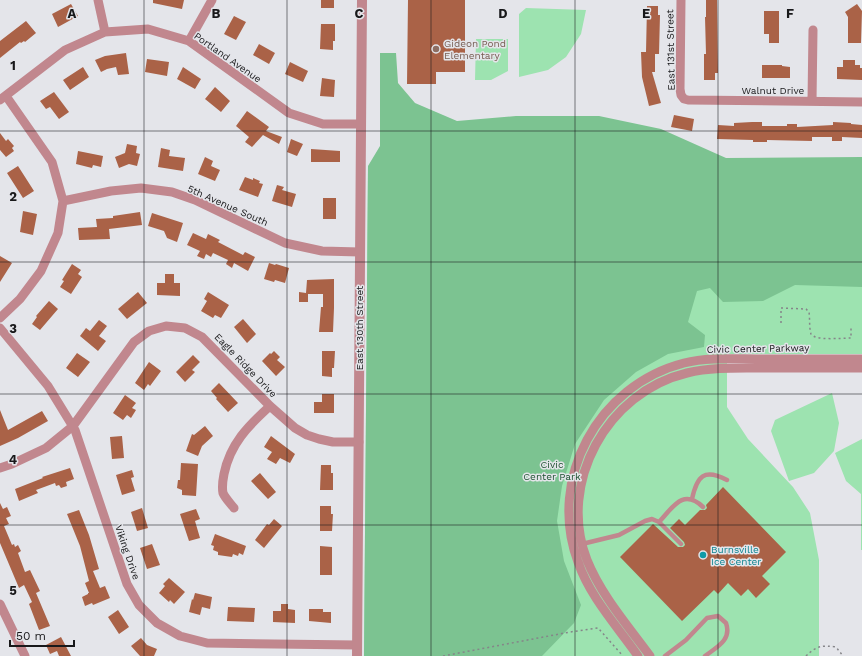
<svg xmlns="http://www.w3.org/2000/svg" width="862" height="656" viewBox="0 0 862 656" font-family="'Work Sans',sans-serif">
<style>
.green{fill:#9de3b0}
.forest{fill:#7cc391}
.building{fill:#aa6247}
.lines{fill:none;stroke-linecap:round;stroke-linejoin:round}
.path{stroke:#858589;stroke-width:1.5;stroke-dasharray:2 3;stroke-linecap:butt}
.service{stroke:#c1878e;stroke-width:4.5}
.minor{stroke:#c1878e;stroke-width:9}
.tertiary{stroke:#c1878e;stroke-width:10}
.grid{fill:none;stroke:#18181a;stroke-width:1;stroke-opacity:0.55}
.education-dot{fill:#8d6e63;stroke:#e4e5ea;stroke-width:1.5}
.culture-dot{fill:#0f9aa8;stroke:#e4e5ea;stroke-width:1.5}
.labels{text-anchor:middle;stroke-width:3;stroke-linejoin:round;paint-order:stroke}
.education-label{font-size:10px;fill:#785e54;stroke:#e4e5ea;text-anchor:start}
.street-label{font-size:10px;fill:#18181a;stroke:#e4e5ea}
.park-label{font-size:10px;fill:#1d5130;stroke:#e4e5ea}
.culture-label{font-size:10px;fill:#0d838f;stroke:#e4e5ea;text-anchor:start}
.grid-label{font-size:13px;text-anchor:middle;font-weight:bold;fill:#18181a;stroke:#e4e5ea;stroke-width:3;stroke-linejoin:round;paint-order:stroke}
</style>
<rect width="100%" height="100%" fill="#e4e5ea"/>
<!-- green -->
<path class="green" d="M526,8L586,10L581,34L566,57L548,70L519,77V14Z
M476,39H508V71L491,80H475Z
M368,166L862,173V354H727V407L748,439L793,487L810,513L819,560V656H364Z
M832,393L839,423L834,451L814,473L789,481L771,431L775,420Z
M862,439V550H861V494L846,481L835,453Z"/>
<!-- forest -->
<path class="forest" d="M380,53H396L398,83L415,103L457,121L516,116H599L661,129L726,158L862,157V287L795,285L763,301L723,302L710,288L697,291L688,322L705,335L704,347L668,354L636,372L604,400L575,444L562,486L557,521L564,561L581,605L574,623L542,656H364L368,166L380,146Z"/>
<!-- building -->
<path class="building" d="M153,0H184L182,9L153,3Z
M321,0H334V8H321Z
M408,0H465V72H436V84H407Z
M706,0H717L718,73H715V80H704V54H706L705,17H706Z
M71,4L78,16L58,27L52,14Z
M857,4L862,11L861,43H848V17L845,12Z
M647,6H658V15H660L659,54H655V72H652L661,103L649,106L642,77L641,52H646Z
M764,11H779V43H769V34H764Z
M234,16L246,22L236,40L224,34Z
M26,21L36,33L25,42L24,41L21,43L20,42L0,58V41Z
M321,24H335V41H333V50L320,49Z
M259,44L275,53L269,64L253,55Z
M126,53L129,74L118,75L116,67L107,69L101,72L95,60L105,56Z
M147,59L169,62L167,76L145,72Z
M843,60H855V65H860V68H862V80L837,79V67H843Z
M290,62L308,71L303,82L285,74Z
M762,65H782V66L790,67V78H762Z
M83,67L89,77L70,90L63,80Z
M183,67L201,79L195,89L177,79Z
M322,78L335,80L334,97L320,96Z
M215,87L230,101L221,112L205,99Z
M54,92L69,112L59,119L50,107L46,109L40,101Z
M247,111L269,127L266,131L282,137L279,144L263,135L252,147L245,142L249,137L236,126Z
M674,115L694,119L692,131L671,127Z
M752,122H762V126H787V124H797V127L833,125V122L851,123V124L862,125V138L842,137V141H832V137H812V141L767,140V142H753V140L717,139L718,125L734,126V123Z
M0,133L6,141L8,139L14,146L12,148L14,151L6,157L0,150Z
M291,139L303,144L297,156L287,152Z
M127,144L137,146L136,153L140,154L137,166L129,164L119,168L115,157L125,153Z
M161,148L170,150L169,156L185,158L183,171L158,167Z
M311,149L340,151V162H311Z
M78,151L103,156L101,167L93,165L92,168L76,164Z
M205,157L213,161L211,166L220,170L215,181L198,174Z
M18,166L34,191L23,198L7,173Z
M245,177L253,180V178L260,181L259,183L263,184L258,197L239,190Z
M277,185L284,187L282,190L296,194L292,207L272,201Z
M323,198H336V219H323Z
M23,211L37,214L33,235L20,232Z
M140,212L142,225L109,229L110,239L79,240L78,228L97,227L96,219L113,218V216Z
M152,213L183,223L177,242L167,238L164,231L148,226Z
M193,233L206,239L208,234L220,240L218,242L243,255L245,252L255,257L248,271L234,263L232,268L226,264L228,260L213,253L211,257L206,254L204,259L197,256L200,251L187,245Z
M0,256L12,263L0,282Z
M269,263L275,265L276,264L289,268L285,283L275,280L274,282L264,279Z
M72,264L81,270L78,274L82,277L71,294L60,287L64,281L62,280Z
M165,274H174V283H180V296L157,295V283H165Z
M334,279V308L333,332H319L321,307H323V294H308V302H299V292L306,293L307,280Z
M138,292L147,303L127,319L118,309Z
M208,292L229,305L221,318L215,315L213,318L201,311L207,301L204,299Z
M49,301L58,309L40,330L32,324L37,317L36,316Z
M243,319L256,334L247,343L234,327Z
M99,320L107,326L99,336L106,341L98,351L80,336L86,328L90,331Z
M274,351L280,357L277,360L285,367L276,376L262,361L270,353L271,354Z
M322,351H335L334,368H332V377L322,376Z
M77,353L90,362L78,377L66,368Z
M193,355L200,362L192,370L195,372L185,382L176,372Z
M149,362L161,371L150,386L148,384L144,390L135,383Z
M219,383L238,403L228,412L216,399L217,398L211,391Z
M322,394H334V413H314V402H322Z
M125,395L136,403L132,408L136,410L131,418L127,415L123,420L113,413Z
M0,410L8,430L42,411L48,421L18,438L0,446Z
M205,426L213,436L202,446L198,456L186,451L192,434L194,435Z
M122,436L124,458L112,459L110,437Z
M271,436L295,454L290,463L280,458L276,464L267,459L272,452L264,447Z
M181,463L198,464L196,496L182,495V490L177,488L178,480H180Z
M321,465H331V473H333V490H320Z
M70,468L74,479L66,482L67,486L61,488L59,485L56,486L55,483L36,490L38,493L19,501L15,489L43,478L42,477Z
M132,470L134,477L131,478L135,491L122,495L116,475Z
M260,473L276,492L268,499L251,481Z
M723,487L786,552L762,576L770,584L756,598L748,589L741,596L728,583L718,594L714,590L682,621L620,557L653,524L678,547H683L685,545L684,542L670,528L679,519L685,525L700,510H705L707,508L706,505Z
M0,503L3,509L7,507L11,516L6,518L9,524L4,526L12,545L14,544L15,547L18,545L21,551L18,553L25,572L30,570L40,591L36,593L50,626L39,630L29,604L32,602L24,585L19,588L0,543Z
M320,506H331V514H333L332,531H320Z
M142,508L148,528L137,531L131,512Z
M196,509L200,519L195,521L200,538L189,541L180,514Z
M79,510L89,535L99,569L93,571L100,588L105,586L110,598L93,605L92,603L85,606L82,597L88,594V593H89L85,583L89,581L80,546L67,514Z
M274,519L282,526L264,548L255,540L267,524L269,525Z
M215,534L246,546L243,555L239,553L238,556L233,554L232,557L218,555V552L213,550L214,546L211,545Z
M152,544L160,565L147,569L140,548Z
M320,546L332,547V575H320Z
M169,578L185,592L174,604L170,600L169,602L159,593L165,586L163,584Z
M195,593L212,597L210,609L202,607L200,615L189,612L192,599L193,600Z
M281,604H288V609L295,610V623L273,622V611H281Z
M228,607L255,608L254,622L227,621Z
M309,609H323V612H331V623L309,621Z
M118,610L129,627L119,634L108,617Z
M61,637L71,656H59L57,651L50,654L46,645Z
M141,638L147,645L157,649L154,656H140L131,646Z"/>
<g class="lines">
<!-- path -->
<path class="path" d="M781,323V308L806,309L809,312C810,318 809,328 811,334C815,341 842,338 851,338V328
M443,656L570,632L598,628L623,656
M806,656C816,646 822,645 836,647L843,656"/>
<!-- service -->
<path class="service" d="M692,499C697,476 704,468 727,480
M659,522C673,507 683,488 703,507
M582,544L619,535L645,521L652,519L659,522L681,544
M665,656L686,640L707,618L718,616L726,623C732,640 717,647 705,656"/>
<!-- minor -->
<path class="minor" d="M98,0L105,32
M681,0L680,89L681,95L684,99L688,100L862,102
M189,41L212,0
M0,100L65,50L105,32L148,29L189,41L289,113L323,124H361
M812,101L813,30
M63,201L111,191L141,188L172,192L195,200L285,243L322,251L360,252
M0,318L20,299L41,271L58,233L63,201L52,162L6,96
M0,328L48,386L75,430L127,584L139,605L157,623L180,636L207,643L357,645
M0,468L12,464L46,448L73,426L134,342L149,331L166,326L185,328L202,337L270,406L295,428L307,435L319,439L333,442H359
M234,508C231,504 225,498 223,493C222,488 223,479 224,474C230,444 248,426 270,406
M0,604L25,656
M638,656C617,626 590,597 578,562C547,479 598,385 684,363C708,357 734,359 759,359C794,359 828,359 862,359
M650,656C628,626 601,595 587,560C557,483 607,392 687,373C711,367 737,368 762,368C795,368 829,368 862,368"/>
<!-- tertiary -->
<path class="tertiary" d="M357,656L362,0"/>
</g>
<!-- grid -->
<path class="grid" d="M144,0V656M287,0V656M431,0V656M575,0V656M718,0V656M0,131H862M0,262H862M0,394H862M0,525H862"/>
<!-- markers -->
<circle class="education-dot" cx="436" cy="49" r="4"/>
<circle class="culture-dot" cx="703" cy="555" r="4"/>
<g class="labels">
<!-- education labels -->
<g class="education-label">
<text x="444" y="47">Gideon Pond<tspan x="444" dy="12">Elementary</tspan></text>
</g>
<!-- street labels -->
<g class="street-label">
<text transform="translate(670 50) rotate(-91)" y="4">East 131st Street</text>
<text transform="translate(228 57) rotate(35)" y="4">Portland Avenue</text>
<text x="773" y="94">Walnut Drive</text>
<text transform="translate(228 205) rotate(24)" y="4">5th Avenue South</text>
<text transform="translate(359 328) rotate(-90)" y="4">East 130th Street</text>
<text transform="translate(758 348) rotate(-1)" y="4">Civic Center Parkway</text>
<text transform="translate(246 365) rotate(46)" y="4">Eagle Ridge Drive</text>
<text transform="translate(128 552) rotate(71)" y="4">Viking Drive</text>
</g>
<!-- park labels -->
<g class="park-label">
<text x="552" y="468">Civic<tspan x="552" dy="12">Center Park</tspan></text>
</g>
<!-- culture labels -->
<g class="culture-label">
<text x="711" y="553">Burnsville<tspan x="711" dy="12">Ice Center</tspan></text>
</g>
</g>
<g class="grid-label">
<text x="72" y="18">A</text>
<text x="216" y="18">B</text>
<text x="359" y="18">C</text>
<text x="503" y="18">D</text>
<text x="646" y="18">E</text>
<text x="790" y="18">F</text>
<text x="13" y="70">1</text>
<text x="13" y="201">2</text>
<text x="13" y="333">3</text>
<text x="13" y="464">4</text>
<text x="13" y="595">5</text>
</g>
<!-- scale -->
<path d="M10 640v6h64v-6" fill="none" stroke="#18181a" stroke-width="2"/>
<text x="16" y="640" font-size="12" fill="#18181a" stroke="#e4e5ea" stroke-width="3" paint-order="stroke">50 m</text>
</svg>
